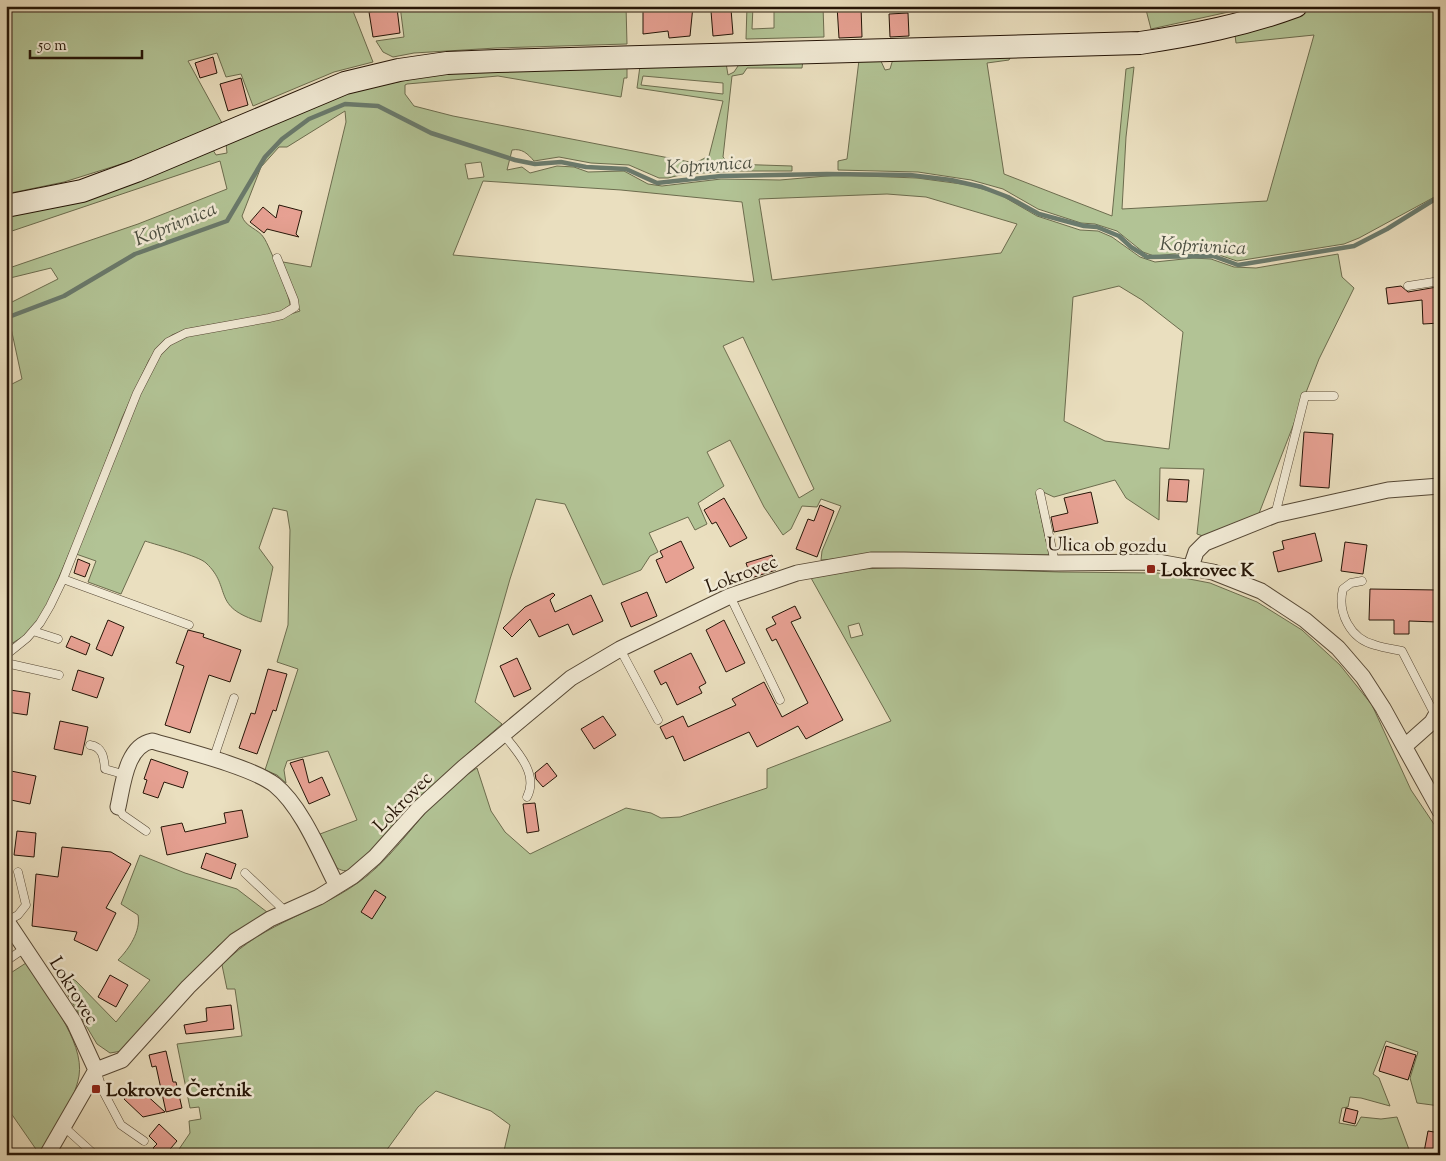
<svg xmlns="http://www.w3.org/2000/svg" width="1446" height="1161" viewBox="0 0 1446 1161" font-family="'Sorts Mill Goudy',serif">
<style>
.green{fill:#b2c395;stroke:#6c6c4e;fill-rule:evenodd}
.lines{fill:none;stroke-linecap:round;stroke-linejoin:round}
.stream{stroke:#6a7a6c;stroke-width:4.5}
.building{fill:#e7a193;stroke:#251507}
.lane-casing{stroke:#564835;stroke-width:9}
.street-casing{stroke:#564835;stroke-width:17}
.secondary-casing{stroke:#251507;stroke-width:24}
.lane{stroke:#f1ead5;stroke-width:8}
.street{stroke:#f1ead5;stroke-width:15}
.secondary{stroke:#f1ead5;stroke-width:22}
.poi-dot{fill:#8f2418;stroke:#f1ead5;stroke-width:2}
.labels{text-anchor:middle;stroke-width:5;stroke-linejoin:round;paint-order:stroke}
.street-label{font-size:19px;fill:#251507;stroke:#f1ead5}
.poi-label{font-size:19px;font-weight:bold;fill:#251507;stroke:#f1ead5;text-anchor:start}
.water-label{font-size:20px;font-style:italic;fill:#4d5042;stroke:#f1ead5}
</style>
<rect width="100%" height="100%" fill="#eadfbf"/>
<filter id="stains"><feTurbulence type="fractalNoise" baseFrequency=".004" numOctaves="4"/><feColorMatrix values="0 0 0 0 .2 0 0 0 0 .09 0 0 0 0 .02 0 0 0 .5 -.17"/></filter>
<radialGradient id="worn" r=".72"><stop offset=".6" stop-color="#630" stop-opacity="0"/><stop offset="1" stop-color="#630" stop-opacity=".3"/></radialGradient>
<!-- green -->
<path class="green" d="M13,6H351L373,62L334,72L253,106L241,74L226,77L217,53L188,61L222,123L131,161L64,182L6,194V11Z
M400,6H626L627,44L496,48L414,53L393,57L383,52L376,41L404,37Z
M747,6H753L752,29L774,28V6H823L824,37L746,39Z
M1145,6H1256L1151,29Z
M1322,6H1440V129L1435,155L1440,177V194L1359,238L1344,244L1237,261L1213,253L1195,252L1154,256L1143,252L1117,231L1095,224L1081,223L1038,209L1003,189L971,180L918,172L838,170V161L847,159L859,60L880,59L885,70L890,69L893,59L1011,56L1009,60L987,63L1004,174L1112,216L1126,69L1134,67L1126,137L1122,209L1267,201L1314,35L1236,43L1235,35Z
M803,60L802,68H747L743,74L732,76L723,157L730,164L792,166V171H738L684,174L668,178H659L629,165L591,163L559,157L534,161C528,154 522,148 512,150L507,170L522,167L530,173L557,166L574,167L588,172L624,171L648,184L662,186L721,179L780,180L838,175L917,178L969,185L999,194L1037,216L1080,230L1098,231L1112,237L1140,257L1155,262L1193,258L1211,259L1234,267L1256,268L1338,254L1342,277L1354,288L1319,359L1258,516L1203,536L1197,534L1204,469L1160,468L1159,520L1126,498L1115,480L1054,497L1043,492L1036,494L1049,555L909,553L821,560L822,551L841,506L821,499L817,507L802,506L791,529L783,535L764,507L730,440L707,452L724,486L698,503L707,524L695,530L688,517L649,533L658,552L650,556L641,570L603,585L565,504L536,499L510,579L475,702L502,724L466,755L354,868C347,871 344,872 337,868L320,834L357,820L328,751L287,761L284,770L286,783L277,775L265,770L298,669L277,662L288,625L290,530L287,511L273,508L259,548L273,567L261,622C210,607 233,588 206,563C199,556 157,545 145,541L121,594L88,582L96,561L76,554C91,519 147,355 172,343C211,323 259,326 300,311L282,267L283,262L311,267L346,122L345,111L287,147H279L261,167L242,216C245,227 259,229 264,238C269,245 290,297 290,305L278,313L187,329L172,335L162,343L149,360L122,418L85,517L43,614L24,636L6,647V387L22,379L11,328L6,329V305L58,279L51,268L6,279V250L12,267L138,224L227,189L220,161L6,233V215L213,150L216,155L227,153L226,143L343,93L447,72L627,66V78H624L621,97L498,76L407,84L405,85V94L414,106L453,116L695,163L709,156L723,101L637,88L640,66L726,63L728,75L734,72L740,63ZM643,76L723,83V94L641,85ZM481,162L484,177L468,179L465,164ZM483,181L621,190L742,202L754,282L453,255ZM887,194L926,197L1017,224L1001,253L772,280L759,199ZM1119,286L1142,300L1183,332L1169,449L1105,441L1064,421L1073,297ZM743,337L814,489L799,498L723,346Z
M910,567L1059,572L1158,573L1210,583L1257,602L1302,630L1340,665L1372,705L1411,790L1440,833V1106L1417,1103L1410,1078L1418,1052L1386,1041L1373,1074L1379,1078L1390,1106L1361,1098L1350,1097L1348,1107L1342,1108L1339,1123L1356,1126L1361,1117L1381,1119L1397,1117L1411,1155H503L510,1125L491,1111L436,1091L418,1107L383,1155H175L190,1133L189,1121L201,1119L199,1107L190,1108L177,1044L242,1036L235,989H227L222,965C265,920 321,913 367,876C398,851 420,814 450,787C457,781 468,774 477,768L491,811L505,832L530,854L626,808L651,813L661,818L680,817L767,788V769L891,721L811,578L859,569ZM859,623L863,635L851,638L848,626Z
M140,855L185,873L237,889L267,912L218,946L122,1051L110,1053L97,1044L63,987L71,978L76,981L116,1022L150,980L118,960C129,949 141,931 138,915L121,904Z
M26,963C44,992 85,1041 79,1076C74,1103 54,1131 40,1155L6,1106V976Z"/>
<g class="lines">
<!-- stream -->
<path class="stream" d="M6,318L64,296L135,254L227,221L265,157L282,139L309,119L345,104L378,106L431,133L515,160L535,164L561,162L586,167L626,169L657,183L721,176L827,174L910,175L951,180L982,187L1008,197L1039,214L1084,226L1097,227L1119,236L1131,247L1147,257L1213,256L1238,265L1354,246L1387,229L1440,196"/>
</g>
<!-- building -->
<path class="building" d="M643,6H693L690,36L669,38L668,31L643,34Z
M837,6H861L862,37L839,38Z
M397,8L400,33L373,37L369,12Z
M731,9L733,34L713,36L711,11Z
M908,13L909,36L890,37L889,14Z
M213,57L217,73L200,78L195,63Z
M241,78L248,105L228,111L220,84Z
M279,205L302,211L296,234L299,237L267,229L264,233L250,222L263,207L276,218Z
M1401,286L1408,292L1437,287L1438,295H1440V323L1423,324L1422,300L1388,304L1386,288Z
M1304,432L1333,434L1329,488L1300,486Z
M1169,479L1189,480L1187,502L1167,501Z
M1091,492L1098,523L1054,532L1051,517L1068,513L1064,498Z
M724,498L747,538L730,547L716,522L712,524L704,510Z
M820,505L834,511L817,557L796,549L808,519L814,521Z
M1315,533L1322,561L1278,572L1273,552L1284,549L1282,541Z
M681,541L694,568L666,583L656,560L663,557L660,551Z
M1345,542L1367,545L1363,574L1341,571Z
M772,555L776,570L751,578L746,563Z
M78,559L90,564L85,577L74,573Z
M1370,589L1438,590L1437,622L1409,621V634H1394V620H1369Z
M647,592L657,616L631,627L621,603Z
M553,593L555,595L550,600L555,612L591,595L603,621L573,635L568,624L539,637L530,619L512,637L503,628L525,607Z
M795,606L801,618L791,622L843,720L806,739L798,726L757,747L749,732L684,761L673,736L666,739L660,727L683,716L688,727L736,705L732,699L764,682L782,717L808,703L776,639L772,641L766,629L776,624L772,617Z
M108,620L124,627L112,656L96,649Z
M724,620L745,663L726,672L706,630Z
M188,630L204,634L203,637L241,650L230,682L209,675L190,733L165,725L184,666L176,663Z
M71,636L90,644L86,655L66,647Z
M691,653L706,683L699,687L702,693L677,705L666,682L661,685L654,671Z
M517,658L531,689L514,697L500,666Z
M268,669L287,674L276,711L273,710L257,754L239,748L251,713L255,714Z
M78,670L104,678L97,698L72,690Z
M10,690L30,693L27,715L7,712Z
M603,716L616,735L594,749L581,729Z
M60,721L88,727L82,755L54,749Z
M151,759L188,772L183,788L164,782L158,798L143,793L147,780L144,779Z
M303,759L309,783L322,777L330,795L309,804L290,763Z
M547,763L557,776L543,787L536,779L535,773Z
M6,770L36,776L30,804L6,799Z
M535,803L539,831L527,833L523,804Z
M242,810L248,837L167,855L161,827L182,823L185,832L226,823L224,813Z
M17,831L36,833L34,857L14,855Z
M62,847L111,852L131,864L106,908L116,913L97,951L74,940L77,932L32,926L36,874L58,877Z
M206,853L236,864L231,879L201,868Z
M375,890L386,897L372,919L361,912Z
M110,975L128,985L116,1007L98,997Z
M231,1005L234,1029L186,1034L184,1025L207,1021L206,1008Z
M1386,1046L1416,1055L1408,1080L1379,1071Z
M166,1051L173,1082H176L182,1108L166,1112L156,1066L152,1067L149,1055Z
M135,1086L143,1092L165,1112L143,1117L124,1099Z
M1346,1108L1358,1111L1355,1124L1343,1121Z
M159,1124L177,1141L165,1155H160L153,1148L157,1144L149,1136Z
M1428,1131L1440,1133V1155L1424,1152Z"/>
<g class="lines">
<defs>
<path id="lane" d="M1408,286L1440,281
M1040,493L1055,563
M1275,515L1305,396H1334
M63,579L189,625
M1362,581L1351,583L1343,589C1337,612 1350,639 1375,645C1384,648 1393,649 1402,651L1435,715
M730,596L780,700
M33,631L58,639
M620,649L658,720
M6,655L27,638L40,623L50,606L63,579L137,393L158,352L168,342L186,333L269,318L282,315L295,307L294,300L277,258
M6,663L59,675
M503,734C517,751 539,774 527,797
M90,745C103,747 104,758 105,769L126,775
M213,760L234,698
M118,807L123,815L146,831
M245,873L285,911
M7,921L18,915L26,905L18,872
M6,961L25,948
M96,1070L103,1091L121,1125L144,1141
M63,1126L95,1155"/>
<path id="street" d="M1191,567L1196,552L1205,543L1275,515L1388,490L1440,486
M1405,746L1432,722L1440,708
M118,807C123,785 126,746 152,741C183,750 252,767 275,785C302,807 321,855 337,886
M6,920L74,1022L96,1070
M96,1070L122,1060L188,987L235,941L270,919L319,897L353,876L375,857L419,808L464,767L571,678L620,649L730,596L797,573L871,560H904L1055,563L1158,562L1213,572L1261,591L1305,620L1338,648L1363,677L1383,708L1440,811
M47,1155L96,1070"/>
<path id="secondary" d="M6,206L82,191L136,171L345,83L399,70L447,63L497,61L1140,43C1193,35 1245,25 1296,6"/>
</defs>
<!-- lane casing -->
<use href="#lane" class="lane-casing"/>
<!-- street casing -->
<use href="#street" class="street-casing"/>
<!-- secondary casing -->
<use href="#secondary" class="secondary-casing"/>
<!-- lane -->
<use href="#lane" class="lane"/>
<!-- street -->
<use href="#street" class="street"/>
<!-- secondary -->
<use href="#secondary" class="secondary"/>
</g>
<!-- markers -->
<g class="poi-dot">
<rect x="1146" y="564" width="10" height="10" rx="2.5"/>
<rect x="91" y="1084" width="10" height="10" rx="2.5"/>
</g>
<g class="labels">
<!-- street labels -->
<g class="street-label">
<text transform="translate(1107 544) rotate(1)" y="7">Ulica ob gozdu</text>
<text transform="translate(741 573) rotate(-21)" y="7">Lokrovec</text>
<text transform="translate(402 801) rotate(-46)" y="7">Lokrovec</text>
<text transform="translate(75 990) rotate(58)" y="7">Lokrovec</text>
</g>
<!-- poi labels -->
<g class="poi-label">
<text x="1161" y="576">Lokrovec K</text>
<text x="106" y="1096">Lokrovec Čerčnik</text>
</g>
<!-- water labels -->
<g class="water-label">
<text transform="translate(709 164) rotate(-4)" y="7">Koprivnica</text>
<text transform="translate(175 223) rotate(-22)" y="7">Koprivnica</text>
<text transform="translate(1203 245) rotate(3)" y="7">Koprivnica</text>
</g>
</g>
<!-- margin -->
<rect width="1446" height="1161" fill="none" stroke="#eadfbf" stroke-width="25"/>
<rect x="8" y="8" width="1431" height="1146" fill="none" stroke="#251507" stroke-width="2.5"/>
<rect x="12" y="12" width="1421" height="1136" fill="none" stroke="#251507"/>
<!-- scale -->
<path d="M30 50v8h112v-8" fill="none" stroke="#251507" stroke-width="2.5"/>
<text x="38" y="50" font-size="15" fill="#251507" stroke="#f1ead5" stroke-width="4" paint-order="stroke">50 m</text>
<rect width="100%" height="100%" filter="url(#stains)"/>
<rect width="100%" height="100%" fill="url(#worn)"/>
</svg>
